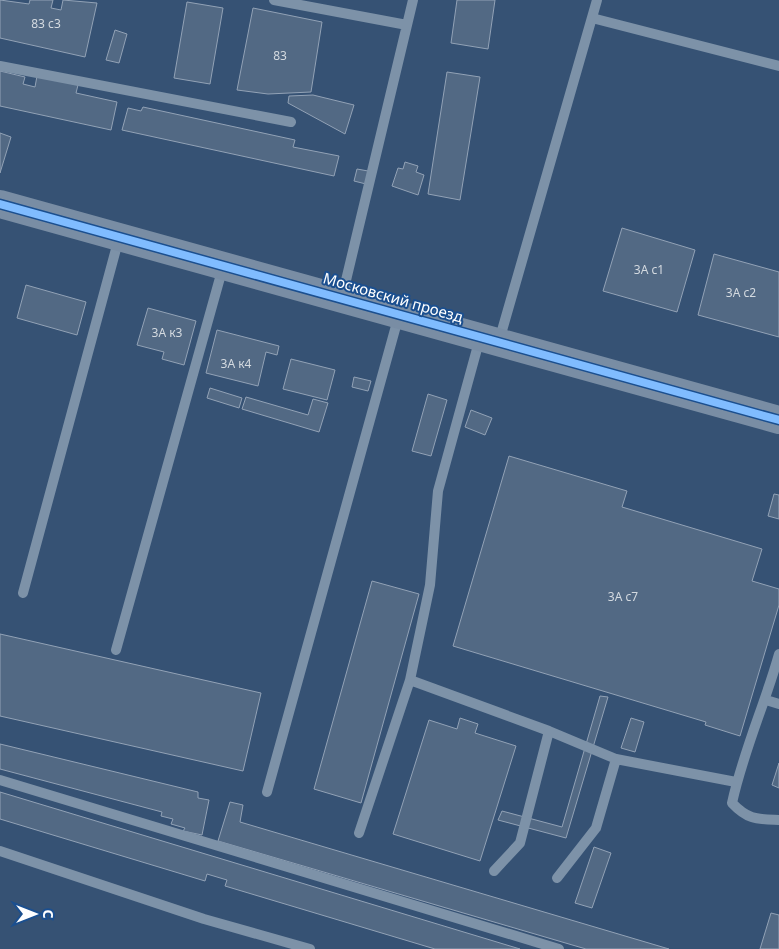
<svg xmlns="http://www.w3.org/2000/svg" width="779" height="949" viewBox="0 0 779 949" font-family="'Noto Sans',sans-serif">
<style>
.building{fill:#526984;stroke:#92a2b6}
.lines{fill:none;stroke-linecap:round;stroke-linejoin:round}
.lane{stroke:#7d92a8;stroke-width:10}
.secondary{stroke:#798da4;stroke-width:28}
.cycleway-casing{stroke:#1b4f8f;stroke-width:11}
.cycleway{stroke:#80bcff;stroke-width:8}
.labels{text-anchor:middle;stroke-width:4;stroke-linejoin:round;paint-order:stroke}
.number-label{font-size:12px;fill:#d4dae0}
.street-label{font-size:15px;fill:#fff;stroke:#1b4f8f}
</style>
<rect width="100%" height="100%" fill="#365274"/>
<!-- building -->
<path class="building" d="M0,0L29,4L30,0H53L51,8L61,10L63,0L97,3L85,57L0,38Z
M457,0H495L488,49L451,43Z
M187,2L223,8L210,84L174,78Z
M253,8L322,22L311,92L268,94L237,90Z
M115,30L127,34L119,63L106,60Z
M0,71L25,77L23,84L35,87L37,76L78,85L76,93L117,102L111,130L0,106Z
M447,72L480,77L460,200L428,194Z
M313,95L354,105L345,134L288,103L289,96Z
M143,107L295,140L293,147L339,156L334,176L122,130L128,108L141,111Z
M0,133L11,137L0,173Z
M405,162L418,166L416,172L424,175L418,195L392,186L398,168L403,169Z
M357,169L368,171L366,184L354,181Z
M622,228L695,250L677,312L603,291Z
M714,254L779,272V337L698,315Z
M26,285L86,302L77,335L17,318Z
M148,308L196,321L184,365L162,359L164,352L137,345Z
M217,330L279,346L277,355L266,352L258,386L206,373Z
M291,359L335,370L327,400L283,389Z
M354,377L371,381L368,391L352,387Z
M210,388L242,398L239,408L207,398Z
M428,394L447,400L431,456L412,451Z
M246,397L308,415L313,399L328,403L319,432L242,409Z
M471,410L492,418L485,435L465,427Z
M509,456L627,491L622,507L762,549L752,581L779,589V605L740,736L705,725L706,722L453,646Z
M774,494L779,495V519L768,516Z
M372,581L419,594L361,803L314,789Z
M0,634L261,693L243,771L0,716Z
M600,696L608,697L566,838L498,820L502,811L562,827Z
M460,718L478,724L475,733L516,746L480,861L393,834L429,720L457,729Z
M631,718L644,722L635,752L621,748Z
M0,744L198,792V798L209,800L202,835L183,831L185,828L171,824L173,819L161,816L162,812L0,769Z
M779,763V788L772,785Z
M0,792L520,949H435L225,886L227,880L207,874L205,881L0,819Z
M230,802L243,805L240,822L669,949H586L218,841Z
M594,847L611,853L592,908L575,903Z
M771,913L779,915V949H760Z"/>
<g class="lines">
<!-- lane -->
<path class="lane" d="M274,0L407,25
M592,18L779,66
M0,66L291,122
M342,297L413,0
M499,341L597,0
M23,593L119,238
M116,650L223,267
M779,654C765,704 743,752 732,803C748,820 757,819 779,820
M410,680L549,731L616,759L736,782
M766,700L779,704
M0,780L559,949
M267,792L399,315
M359,833L410,680L430,585L438,491L480,338
M0,851L204,919L310,949
M494,871L520,843L549,731
M557,878L596,828L616,759"/>
<!-- secondary -->
<path class="secondary" d="M0,204L779,420"/>
<defs>
<path id="cycleway" d="M0,204L779,420"/>
</defs>
<!-- cycleway casing -->
<use href="#cycleway" class="cycleway-casing"/>
<!-- cycleway -->
<use href="#cycleway" class="cycleway"/>
</g>
<g class="labels">
<!-- number labels -->
<g class="number-label">
<text x="46" y="28">83 с3</text>
<text x="280" y="60">83</text>
<text x="649" y="274">3А с1</text>
<text x="741" y="297">3А с2</text>
<text x="167" y="337">3А к3</text>
<text x="236" y="368">3А к4</text>
<text x="623" y="601">3А с7</text>
</g>
<!-- street labels -->
<g class="street-label">
<text transform="translate(393 298) rotate(16)" y="5">Московский проезд</text>
</g>
</g>
<!-- north arrow -->
<g transform="translate(35 914) rotate(90)" stroke="#1b4f8f" stroke-width="4" paint-order="stroke">
<path d="M0-4L9 19L0 12L-9 19Z" fill="#ffffff"/>
<text y="-8" font-size="14" font-weight="bold" text-anchor="middle" fill="#ffffff">С</text>
</g>
</svg>
